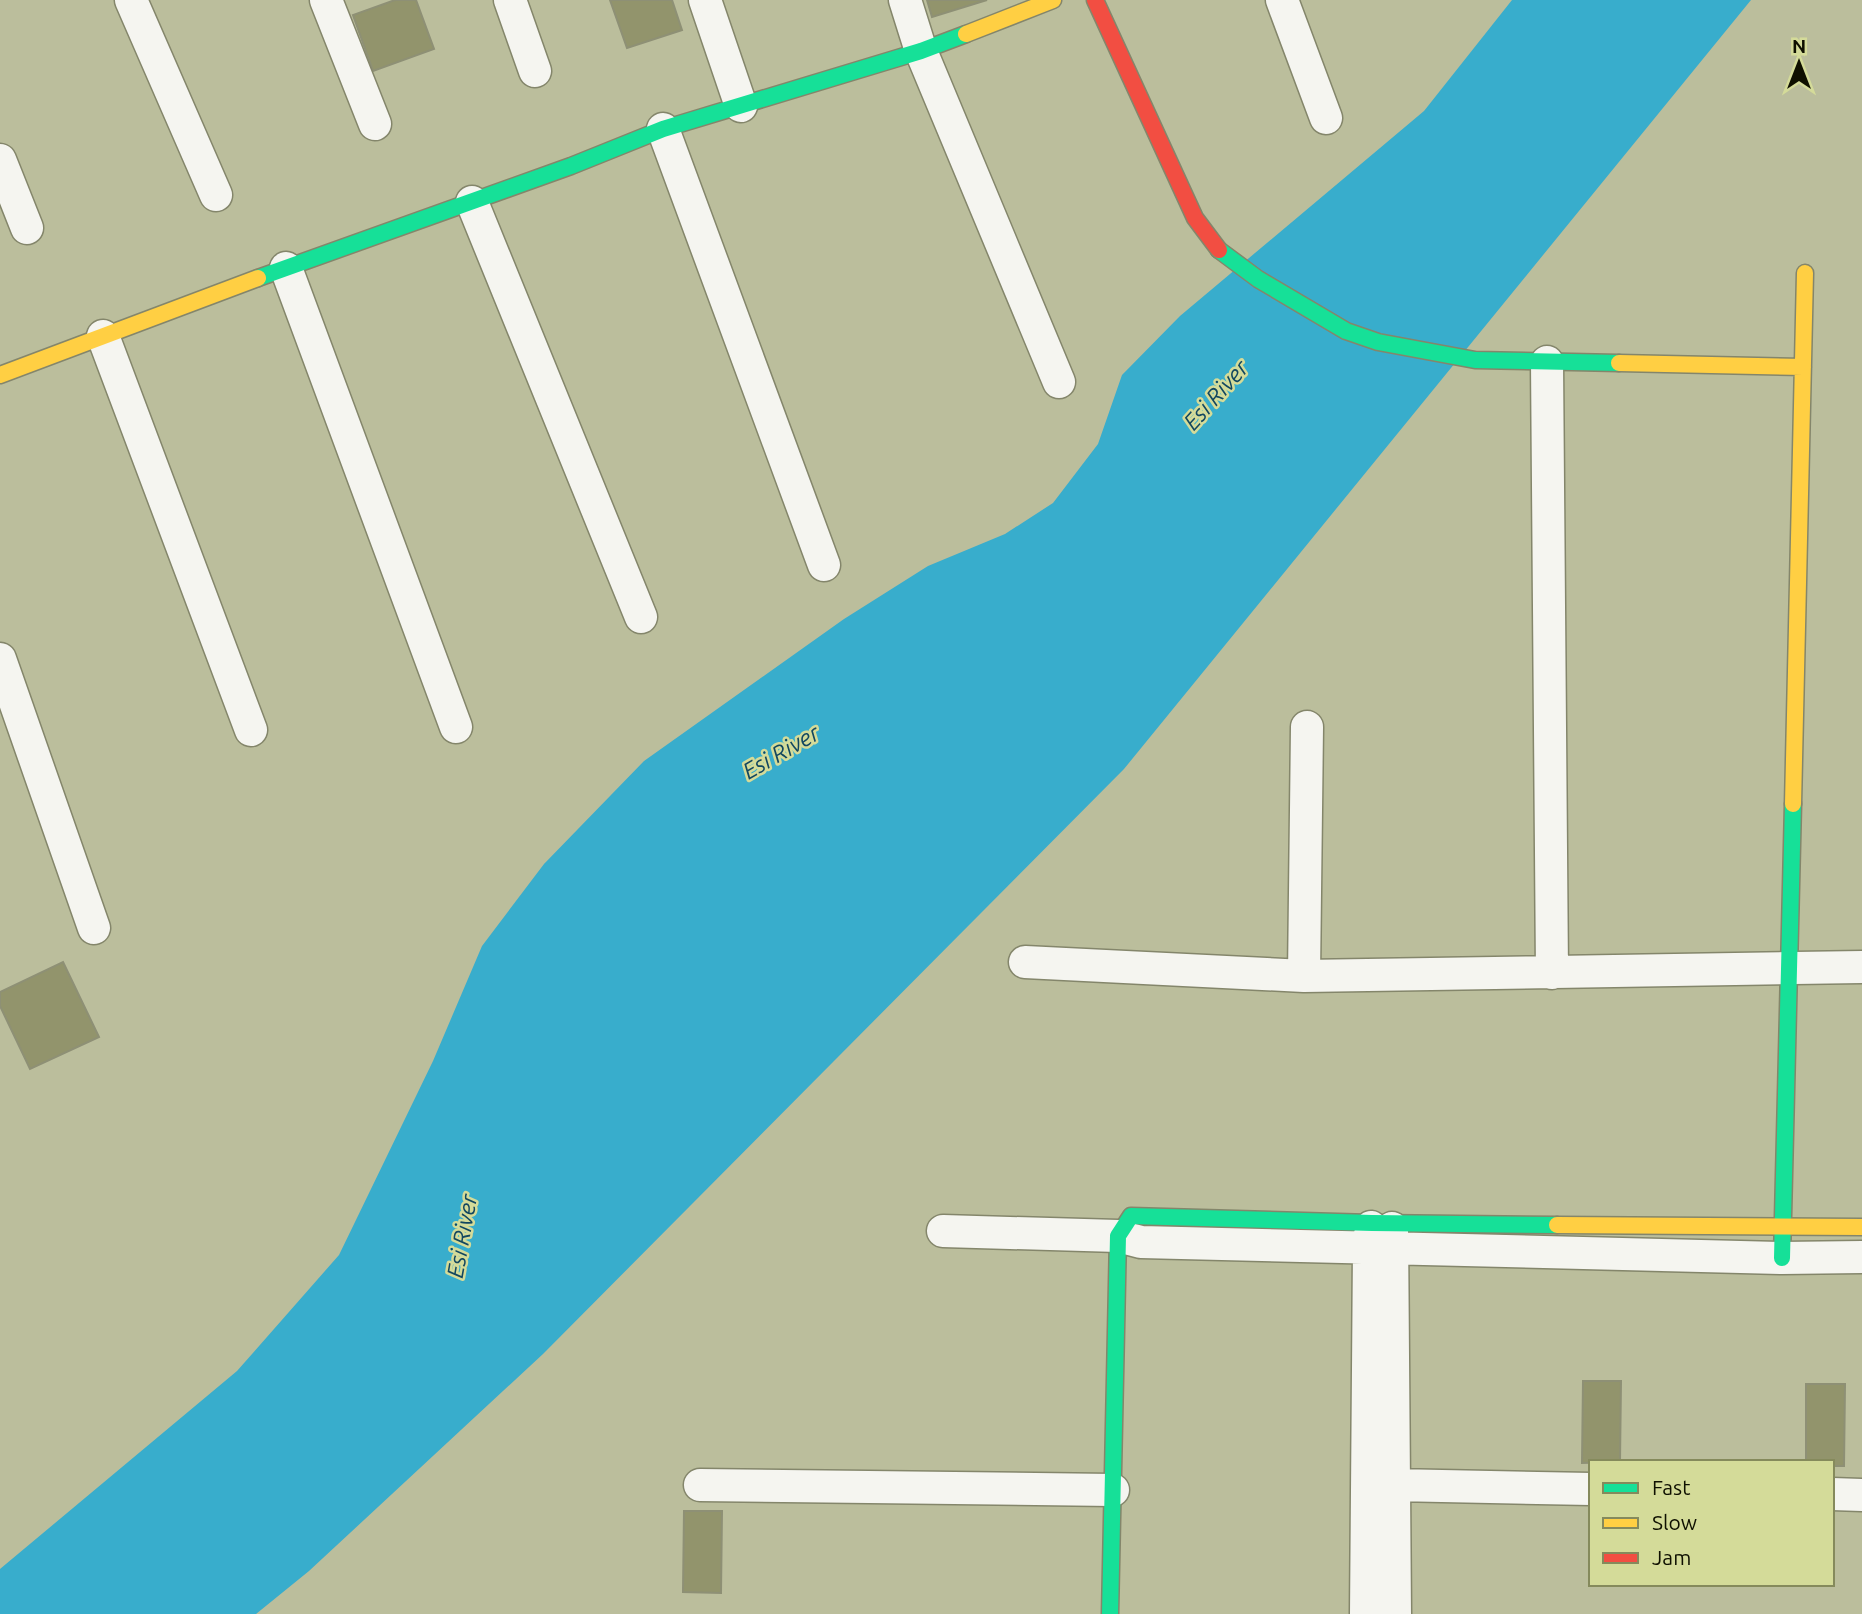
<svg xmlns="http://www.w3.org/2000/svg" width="1862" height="1614" viewBox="0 0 1862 1614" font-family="Ubuntu,sans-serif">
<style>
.water{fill:#38adcc}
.building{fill:#92946c;stroke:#8e9075;stroke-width:2}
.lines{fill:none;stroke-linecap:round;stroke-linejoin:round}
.street-casing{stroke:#84866b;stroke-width:35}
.fast-casing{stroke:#84866b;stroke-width:19}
.slow-casing{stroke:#84866b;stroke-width:19}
.jam-casing{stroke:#84866b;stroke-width:19}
.street{stroke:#f5f5f0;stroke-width:32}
.fast{stroke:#16e098;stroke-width:16}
.slow{stroke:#ffcf43;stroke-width:16}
.jam{stroke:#f24e42;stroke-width:16}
.labels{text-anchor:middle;stroke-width:5;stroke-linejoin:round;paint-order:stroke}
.water-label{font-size:23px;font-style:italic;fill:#124760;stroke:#d4db99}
</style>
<rect width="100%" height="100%" fill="#bbbe9c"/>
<!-- water -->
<path class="water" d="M1512,0H1751L1124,769L543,1354L309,1571L256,1614H0V1569L237,1371L339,1255L433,1061L482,946L544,864L644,761L844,619L928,566L1005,534L1053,503L1098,444L1122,375L1180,316L1424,111Z"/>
<!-- building -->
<path class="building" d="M395,0H416L434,49L373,71L353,15Z
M610,0H672L682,30L627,48Z
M927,0H987L932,17Z
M63,962L99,1037L30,1069L0,1006V992Z
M1583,1381H1621L1620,1462L1582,1463Z
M1806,1384H1845L1844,1466H1832V1462H1806Z
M684,1511H722L721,1593L683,1592Z"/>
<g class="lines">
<defs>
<path id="street" d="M131,0L216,195
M326,0L375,124
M510,0L535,71
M705,0L741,106
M905,0L921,51L1059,382
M1282,0L1326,118
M663,129L824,565
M0,160L27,228
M472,202L641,617
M286,268L456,727
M103,336L251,730
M1547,362L1552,973
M0,659L94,928
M1025,962L1304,976L1862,967
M1304,976L1307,727
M1392,1228L1395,1614
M943,1231L1118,1236L1141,1242L1782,1258L1862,1257
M700,1485L1113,1490
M1394,1485L1591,1489
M1832,1494L1862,1495
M1366,1614L1369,1248L1371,1227"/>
<path id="fast" d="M1219,250L1258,279L1346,331L1378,342L1475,360L1619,363
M258,278L571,166L663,129L921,51L966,34
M1782,1258L1793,804
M1110,1614L1118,1236L1131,1216L1372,1223L1557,1225"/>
<path id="slow" d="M966,34L1053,0
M1619,363L1803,367
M0,375L258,278
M1793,804L1805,273
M1557,1225L1862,1227"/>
<path id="jam" d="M1095,0L1195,218L1219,250"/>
</defs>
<!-- street casing -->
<use href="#street" class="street-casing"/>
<!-- fast casing -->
<use href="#fast" class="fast-casing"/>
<!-- slow casing -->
<use href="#slow" class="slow-casing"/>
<!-- jam casing -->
<use href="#jam" class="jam-casing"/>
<!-- street -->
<use href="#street" class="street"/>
<!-- fast -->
<use href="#fast" class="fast"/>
<!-- slow -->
<use href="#slow" class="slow"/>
<!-- jam -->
<use href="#jam" class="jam"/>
</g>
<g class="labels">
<!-- water labels -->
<g class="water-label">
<text transform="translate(1216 395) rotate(-48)" y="8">Esi River</text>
<text transform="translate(781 752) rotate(-30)" y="8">Esi River</text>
<text transform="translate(462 1236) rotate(-80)" y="8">Esi River</text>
</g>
</g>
<!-- legend -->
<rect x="1589" y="1460" width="245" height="126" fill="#d4db99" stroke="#858a5c" stroke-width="2"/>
<rect x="1603" y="1483" width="35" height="10" fill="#16e098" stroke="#858a5c" stroke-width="2"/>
<text x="1652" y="1495" font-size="21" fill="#0f1000">Fast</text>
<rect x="1603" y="1518" width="35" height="10" fill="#ffcf43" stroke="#858a5c" stroke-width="2"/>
<text x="1652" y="1530" font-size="21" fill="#0f1000">Slow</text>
<rect x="1603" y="1553" width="35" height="10" fill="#f24e42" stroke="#858a5c" stroke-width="2"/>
<text x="1652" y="1565" font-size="21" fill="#0f1000">Jam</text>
<!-- north arrow -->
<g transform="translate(1799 63)" stroke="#d4db99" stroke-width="5" paint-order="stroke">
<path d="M0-5L12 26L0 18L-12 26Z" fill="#0f1000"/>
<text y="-10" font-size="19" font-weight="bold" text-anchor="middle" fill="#0f1000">N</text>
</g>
</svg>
